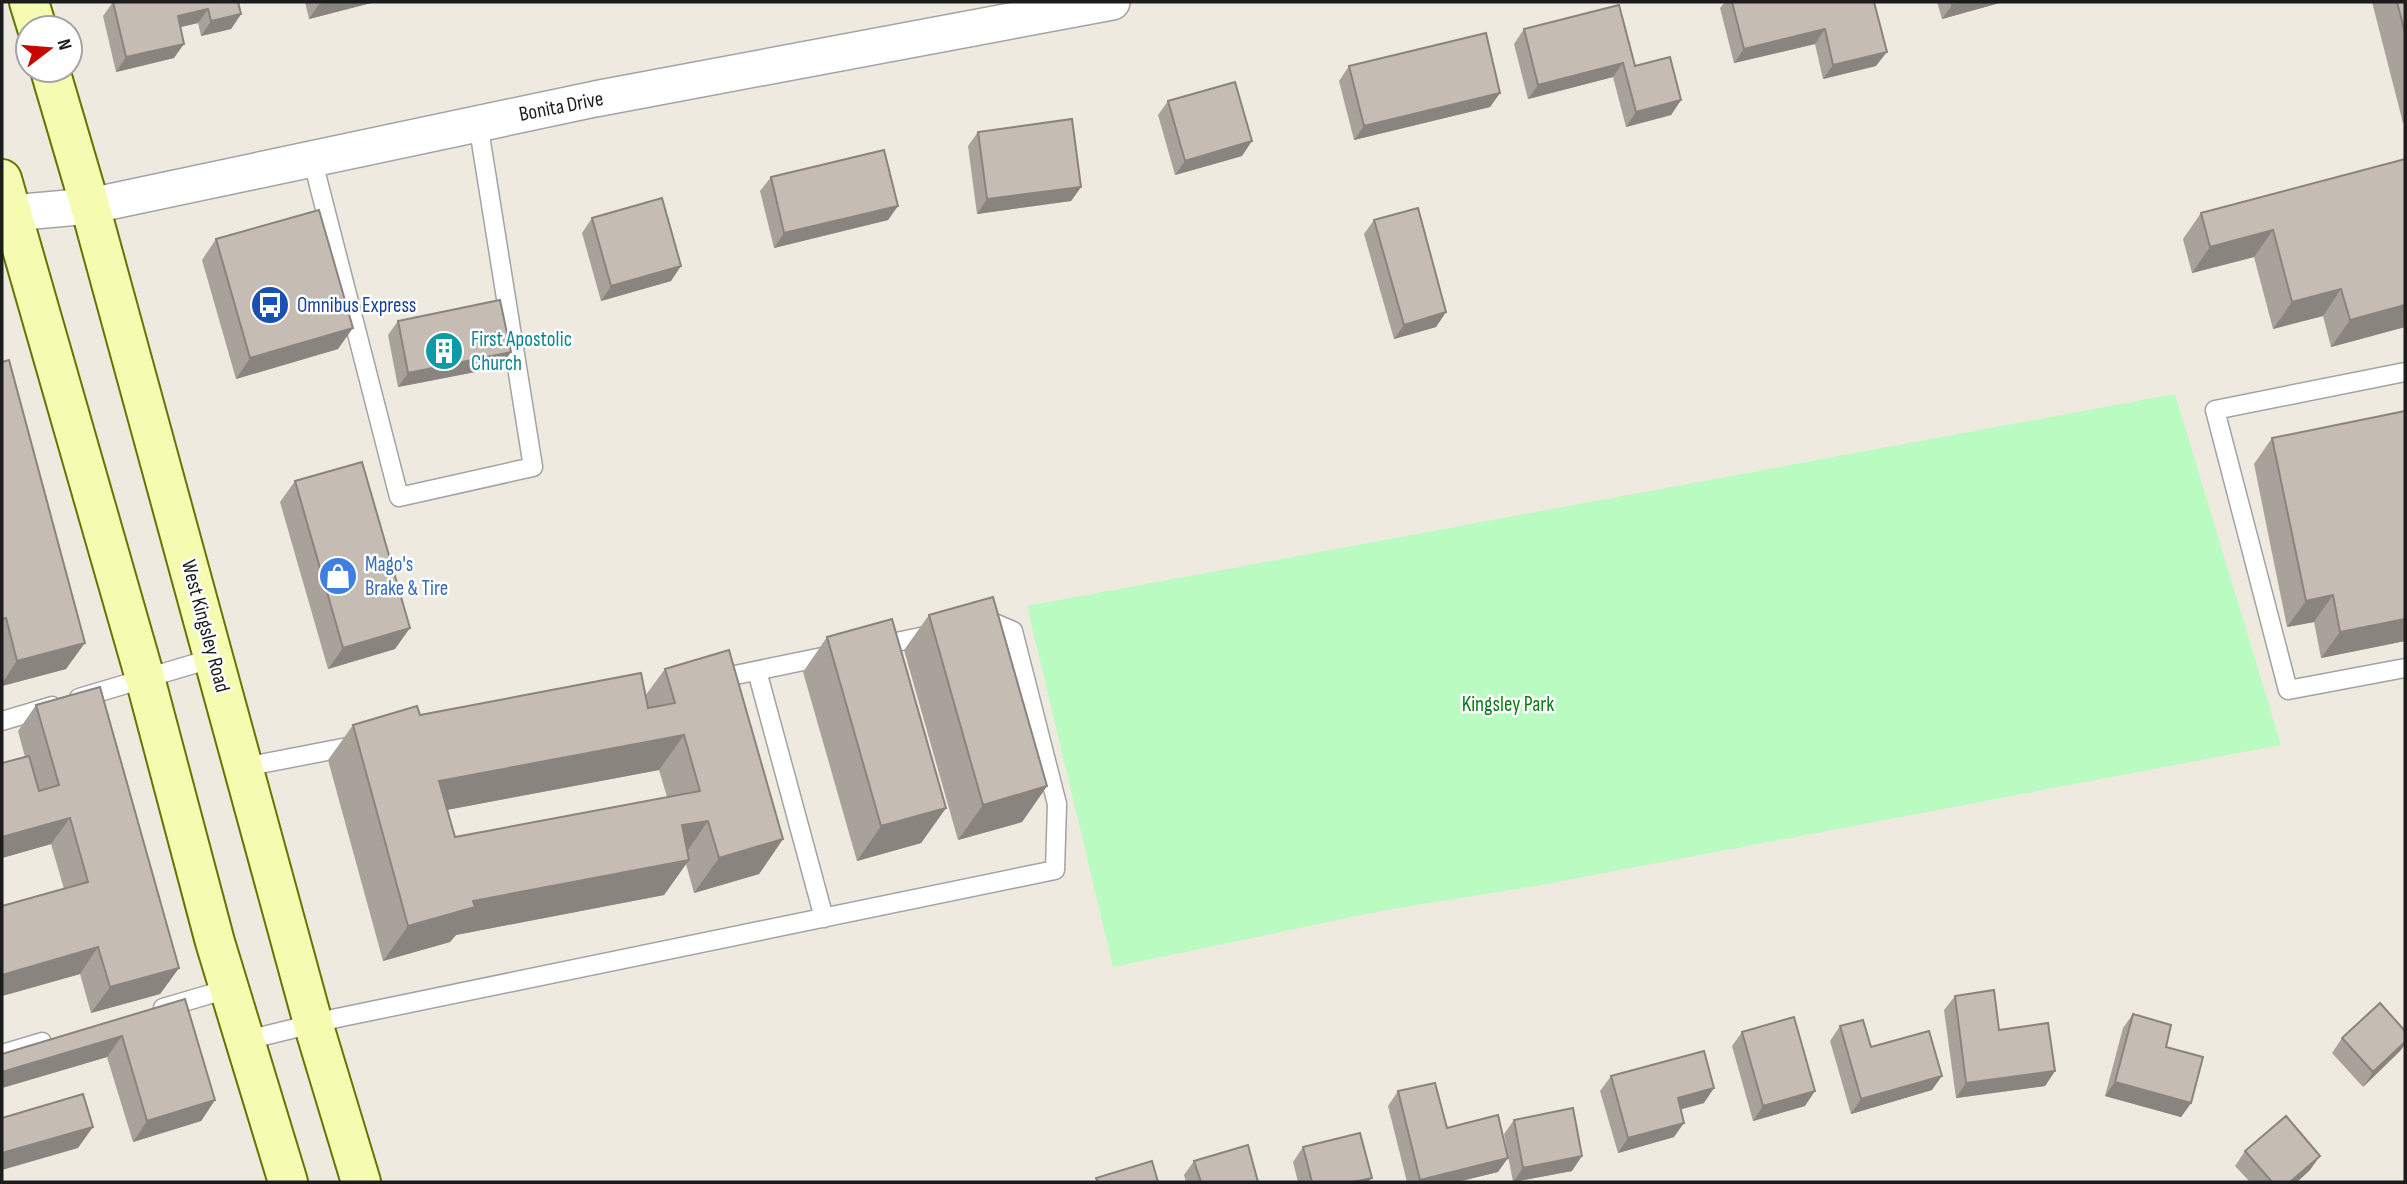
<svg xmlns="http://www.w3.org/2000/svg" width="2407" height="1184" viewBox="0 0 2407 1184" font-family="'Sofia Sans Condensed',sans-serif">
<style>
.park{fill:#bafbc2}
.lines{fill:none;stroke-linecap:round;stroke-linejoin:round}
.lane-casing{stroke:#a3a3a3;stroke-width:21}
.street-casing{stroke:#a3a3a3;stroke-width:38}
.secondary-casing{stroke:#647501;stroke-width:42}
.lane{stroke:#fff;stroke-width:18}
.street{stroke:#fff;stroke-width:35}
.secondary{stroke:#f5fcb1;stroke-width:38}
.wall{fill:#a9a29b;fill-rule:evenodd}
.shaded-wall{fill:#8a847e}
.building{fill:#c5bcb4;stroke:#8a847e;stroke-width:2;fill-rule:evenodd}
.labels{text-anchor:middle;stroke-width:5;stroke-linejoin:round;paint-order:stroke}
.street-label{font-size:21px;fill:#1c1c1c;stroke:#fff}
.transit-label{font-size:21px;fill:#164399;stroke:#fff;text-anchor:start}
.culture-label{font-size:21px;fill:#0d838f;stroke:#fff;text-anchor:start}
.shop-label{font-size:21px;fill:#366cbe;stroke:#fff;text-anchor:start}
.park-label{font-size:21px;fill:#077c15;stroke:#fff}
</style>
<rect width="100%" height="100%" fill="#eeeae0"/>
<!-- park -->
<path class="park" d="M2175,394L2281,745L1541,885L1386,910L1113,967L1027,606Z"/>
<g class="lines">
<defs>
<path id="lane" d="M312,158L399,497L533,467L478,123
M2405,372L2215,410L2288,690L2405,668
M877,646L935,634
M757,671L824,918
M716,679L832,655
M79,698L214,658
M2,721L52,706
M244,767L358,745
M163,1008L231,988
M247,1040L337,1018L1055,870L1057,804L1013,631L992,622L980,625
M2,1054L42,1042"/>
<path id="street" d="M12,213L90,206L595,99L1112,2"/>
<path id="secondary" d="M29,2L37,28
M50,70L90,206L313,1023L361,1182
M2,179L145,678L215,942L288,1182"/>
</defs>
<!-- lane casing -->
<use href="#lane" class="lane-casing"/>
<!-- street casing -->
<use href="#street" class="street-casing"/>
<!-- secondary casing -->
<use href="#secondary" class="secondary-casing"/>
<!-- lane -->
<use href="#lane" class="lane"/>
<!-- street -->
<use href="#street" class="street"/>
<!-- secondary -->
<use href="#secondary" class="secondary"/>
</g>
<!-- wall -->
<path class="wall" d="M113,2H238L241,14L231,29L201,36L198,23L180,27L174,58L116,72L103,16Z
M305,2H375L309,19Z
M1725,2H1874L1876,66L1823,79L1815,44L1734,63L1720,8Z
M1937,2H2003L1942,19Z
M2372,2H2405V122L2403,123Z
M1524,29L1635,66L1681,100L1671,115L1626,127L1613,77L1528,99L1514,44Z
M1349,66L1500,93L1490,107L1354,140L1339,81Z
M1168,101L1242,156L1175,175L1158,115Z
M978,132L1081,187L1071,201L977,214L968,146Z
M2405,159V327L2331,347L2323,316L2273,329L2254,257L2192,273L2183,239L2201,213Z
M771,177L898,206L888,220L774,248L760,191Z
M592,218L671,281L601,301L582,233Z
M1374,220L1446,312L1436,327L1394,339L1364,234Z
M216,239L338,349L236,379L202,260Z
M398,321L501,367L398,387L388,335Z
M2,362L66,669L2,686Z
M2272,438L2405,641L2321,658L2314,622L2287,627L2254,464Z
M295,481L395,649L328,669L280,502Z
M929,615L1047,786L1022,822L958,840L904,650Z
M827,637L946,808L921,843L857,861L803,672Z
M665,669L783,839L759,874L694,893L686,864L664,895L456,935L450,942L383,961L328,760L353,725L420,715L645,696ZM659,770L667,797L455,837L447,810Z
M36,705L179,968L160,994L91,1013L80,974L2,996V906L64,889L51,844L2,858V763L25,757L18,731Z
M1955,996L2055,1071L2045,1086L1956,1098L1944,1010Z
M185,999L215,1100L201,1121L133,1142L107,1057L2,1088Z
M2133,1014L2166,1047L2191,1103L2181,1117L2105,1096L2123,1028Z
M1840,1026L1871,1047L1932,1090L1851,1114L1830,1041Z
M2405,1031V1044L2400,1051L2363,1087L2332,1053L2342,1038Z
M1742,1032L1805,1106L1753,1121L1732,1046Z
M1611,1076L1704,1103L1680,1109L1674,1137L1618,1153L1600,1091Z
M1398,1091L1447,1128L1498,1172L1457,1182H1407L1388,1106Z
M1514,1120L1572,1171L1513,1182L1504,1134Z
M1303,1147L1368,1182H1298L1293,1162Z
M2245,1151L2310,1170L2297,1182H2250L2235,1166Z
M1194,1161L1258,1182H1186L1184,1175Z"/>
<!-- shaded-wall -->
<path class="shaded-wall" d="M328,2H375L309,19L319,4Z
M1963,2H2003L1942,19L1952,5Z
M208,9L198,23L168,30L178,16Z
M241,14L231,29L201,36L211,21Z
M1825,29L1815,44L1734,63L1744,49Z
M184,44L174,58L116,72L126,57Z
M1887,52L1876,66L1823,79L1833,65Z
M1623,63L1613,77L1528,99L1538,85Z
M1500,93L1490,107L1354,140L1364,126Z
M1681,100L1671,115L1626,127L1636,112Z
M1252,141L1242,156L1175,175L1185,161Z
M1081,187L1071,201L977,214L987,199Z
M898,206L888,220L774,248L784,233Z
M2273,230L2254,257L2192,273L2210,247Z
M681,266L671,281L601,301L611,286Z
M2341,289L2323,316L2273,329L2292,302Z
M2405,305V327L2331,347L2350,320Z
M1446,312L1436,327L1394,339L1404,325Z
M353,328L338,349L236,379L250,358Z
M511,352L501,367L398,387L408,373Z
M2333,595L2314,622L2287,627L2306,601Z
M2405,619V641L2321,658L2340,632Z
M410,628L395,649L328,669L343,648Z
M85,643L66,669L2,686V683L17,661Z
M684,735L659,770L414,816L439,781Z
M1047,786L1022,822L958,840L983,805Z
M946,808L921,843L857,861L881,826Z
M70,818L51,844L2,858V837Z
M708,821L684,856L682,825Z
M783,839L759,874L694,893L719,858Z
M689,860L664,895L456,935L450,942L383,961L408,926L473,901Z
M98,947L80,974L2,996V975Z
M179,968L160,994L91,1013L110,987Z
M122,1036L107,1057L2,1088V1072Z
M2405,1042V1044L2400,1051L2363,1087L2373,1072Z
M2055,1071L2045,1086L1956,1098L1966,1083Z
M1942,1076L1932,1090L1851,1114L1861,1099Z
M2115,1082L2191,1103L2181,1117L2105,1096Z
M1714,1088L1704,1103L1668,1113L1678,1098Z
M1815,1091L1805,1106L1753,1121L1763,1106Z
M215,1100L201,1121L133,1142L147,1121Z
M1684,1123L1674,1137L1618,1153L1628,1138Z
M93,1127L78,1148L2,1170V1153Z
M1582,1156L1572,1171L1513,1182L1523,1168Z
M2320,1156L2310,1170L2297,1182H2290Z
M1508,1158L1498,1172L1457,1182H1418L1420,1180Z
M1372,1178L1368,1182H1353Z"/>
<!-- building -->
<path class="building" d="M113,2H238L241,14L211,21L208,9L178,16L184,44L126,57Z
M1732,2H1874L1887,52L1833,65L1825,29L1744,49Z
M1951,2H1963L1952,5Z
M2397,2H2405V33Z
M1619,5L1635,66L1670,57L1681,100L1636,112L1623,63L1538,85L1524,29Z
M1486,33L1500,93L1364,126L1349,66Z
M1235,82L1252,141L1185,161L1168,101Z
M1072,119L1081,187L987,199L978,132Z
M884,150L898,206L784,233L771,177Z
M2405,159V305L2350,320L2341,289L2292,302L2273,230L2210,247L2201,213Z
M662,198L681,266L611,286L592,218Z
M1418,208L1446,312L1404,325L1374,220Z
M319,210L353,328L250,358L216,239Z
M500,300L511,352L408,373L398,321Z
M9,360L85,643L17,661L6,618L2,619V362Z
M2405,411V619L2340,632L2333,595L2306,601L2272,438Z
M362,462L410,628L343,648L295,481Z
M993,597L1047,786L983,805L929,615Z
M892,619L946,808L881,826L827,637Z
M729,650L783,839L719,858L708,821L682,825L689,860L473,901L475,907L408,926L353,725L417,706L420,715L641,673L648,708L675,703L665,669ZM684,735L700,791L455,837L439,781Z
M100,687L179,968L110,987L98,947L2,975V906L88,882L70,818L2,837V763L29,756L39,791L59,785L36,705Z
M1994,990L1999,1030L2048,1023L2055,1071L1966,1083L1955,996Z
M185,999L215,1100L147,1121L122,1036L2,1072V1054Z
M2380,1003L2405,1031V1042L2373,1072L2342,1038Z
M2133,1014L2171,1025L2166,1047L2203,1057L2191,1103L2115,1082Z
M1794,1017L1815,1091L1763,1106L1742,1032Z
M1863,1020L1871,1047L1929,1031L1942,1076L1861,1099L1840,1026Z
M1704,1051L1714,1088L1678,1098L1684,1123L1628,1138L1611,1076Z
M1435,1083L1447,1128L1498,1115L1508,1158L1420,1180L1398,1091Z
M83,1094L93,1127L2,1153V1118Z
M1573,1108L1582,1156L1523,1168L1514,1120Z
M2286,1116L2320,1156L2290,1182H2272L2245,1151Z
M1360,1133L1372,1178L1353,1182H1312L1303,1147Z
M1248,1145L1258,1182H1201L1194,1161Z
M1152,1161L1158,1182H1098L1096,1178Z"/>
<!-- icons -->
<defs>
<symbol id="bus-disc" viewBox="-11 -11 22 22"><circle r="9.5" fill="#1a4fb4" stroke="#fff"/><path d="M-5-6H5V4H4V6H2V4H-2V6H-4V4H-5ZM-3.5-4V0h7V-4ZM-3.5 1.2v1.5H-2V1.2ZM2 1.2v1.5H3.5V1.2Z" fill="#fff"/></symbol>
<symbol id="building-disc" viewBox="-11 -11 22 22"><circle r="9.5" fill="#0f9aa8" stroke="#fff"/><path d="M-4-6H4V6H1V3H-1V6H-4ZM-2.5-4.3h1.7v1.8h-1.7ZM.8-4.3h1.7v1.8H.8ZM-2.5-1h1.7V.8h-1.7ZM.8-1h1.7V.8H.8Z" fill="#fff"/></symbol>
<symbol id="shop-disc" viewBox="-11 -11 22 22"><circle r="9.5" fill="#3f7fe0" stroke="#fff"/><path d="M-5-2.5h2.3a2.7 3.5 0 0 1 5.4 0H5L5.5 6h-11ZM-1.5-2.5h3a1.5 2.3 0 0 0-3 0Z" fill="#fff"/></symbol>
</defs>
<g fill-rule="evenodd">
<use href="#bus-disc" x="248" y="283" width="44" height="44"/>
<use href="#building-disc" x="422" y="329" width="44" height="44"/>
<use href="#shop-disc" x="316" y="554" width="44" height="44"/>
</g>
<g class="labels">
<!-- street labels -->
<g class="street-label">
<text transform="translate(561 106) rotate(-11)" y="7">Bonita Drive</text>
<text transform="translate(206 626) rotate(75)" y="7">West Kingsley Road</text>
</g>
<!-- transit labels -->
<g class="transit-label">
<text x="297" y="312">Omnibus Express</text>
</g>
<!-- culture labels -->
<g class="culture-label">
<text x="471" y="346">First Apostolic<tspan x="471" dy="24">Church</tspan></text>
</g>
<!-- shop labels -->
<g class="shop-label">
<text x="365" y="571">Mago's<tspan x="365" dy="24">Brake &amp; Tire</tspan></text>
</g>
<!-- park labels -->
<g class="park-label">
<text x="1508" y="711">Kingsley Park</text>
</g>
</g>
<!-- border -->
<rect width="2407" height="1184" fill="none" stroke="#1c1c1c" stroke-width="7"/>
<!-- north arrow -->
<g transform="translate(49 49) rotate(74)"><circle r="33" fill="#ffffff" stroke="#a4a4a4" stroke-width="2"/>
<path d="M0-5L12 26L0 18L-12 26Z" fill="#c70700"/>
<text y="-10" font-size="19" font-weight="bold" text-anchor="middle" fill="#1c1c1c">N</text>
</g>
</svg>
